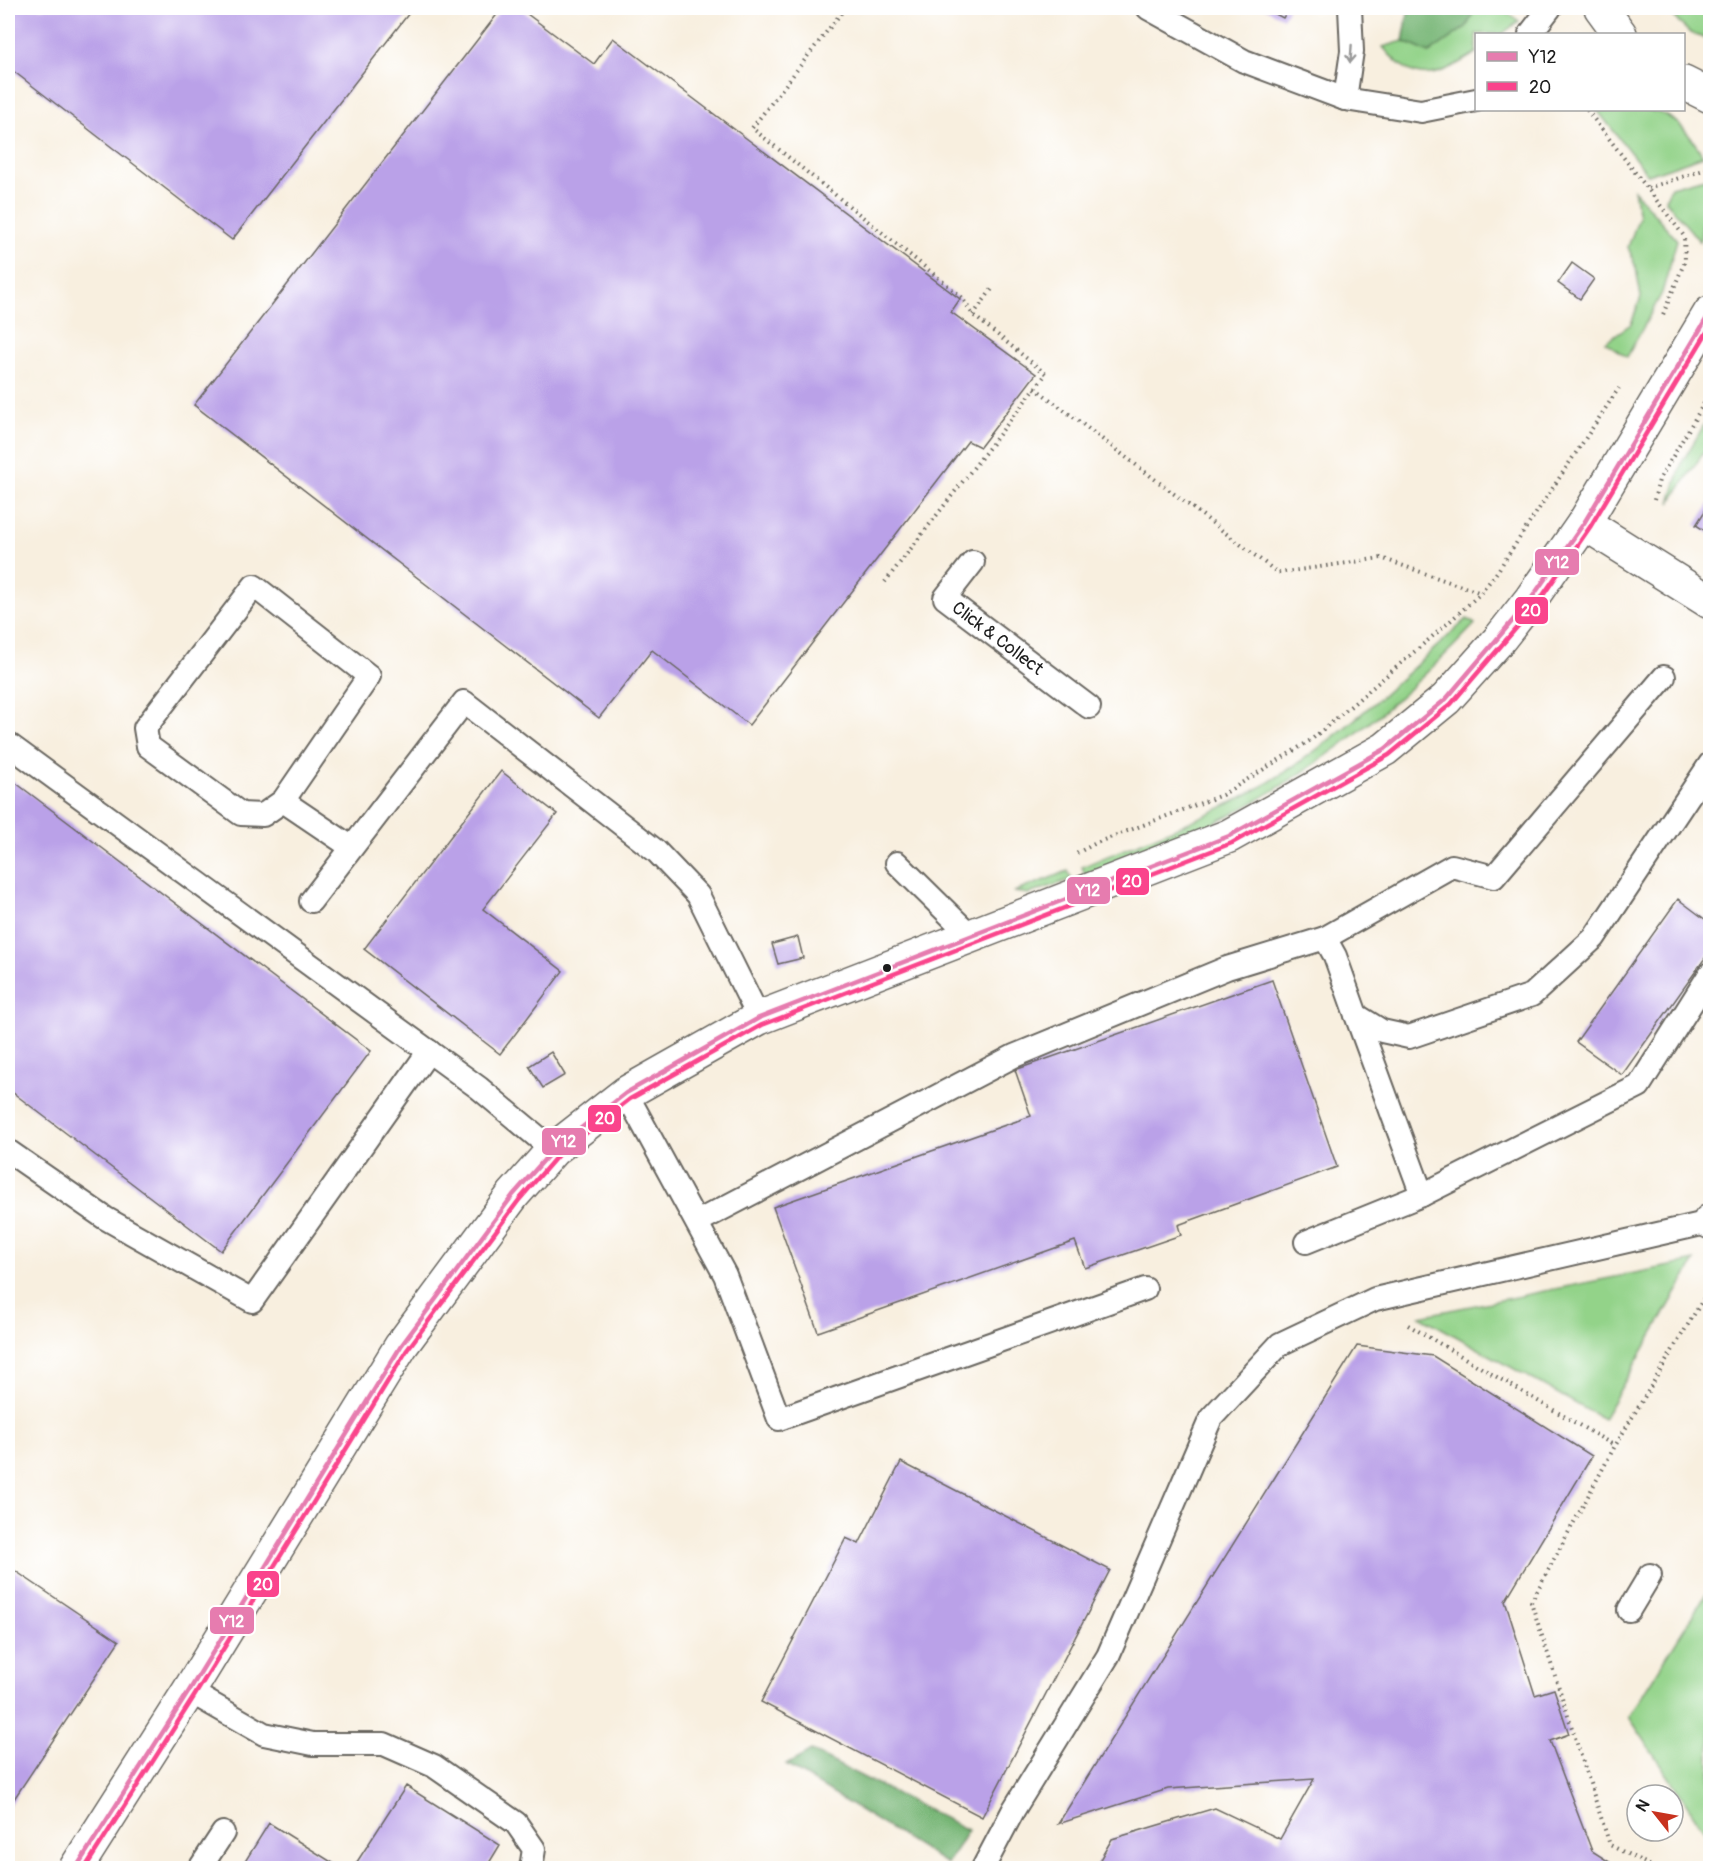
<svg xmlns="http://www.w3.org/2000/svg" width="1718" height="1876" viewBox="0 0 1718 1876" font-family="Pangolin,sans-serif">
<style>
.green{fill:#93d389;stroke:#587852;stroke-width:1.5}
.forest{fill:#76b575;stroke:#496848;stroke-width:1.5}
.building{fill:#baa1e8}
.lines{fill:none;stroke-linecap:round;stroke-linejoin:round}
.lane-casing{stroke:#696660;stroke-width:26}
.street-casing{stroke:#696660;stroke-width:36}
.secondary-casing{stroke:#696660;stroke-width:36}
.path{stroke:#696660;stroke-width:4;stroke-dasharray:1.5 4.5;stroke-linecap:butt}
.lane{stroke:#fff;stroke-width:22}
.street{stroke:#fff;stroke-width:33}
.secondary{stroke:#fff;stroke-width:33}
.bus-1-casing{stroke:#fff;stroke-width:9}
.bus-2-casing{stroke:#fff;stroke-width:9}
.bus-1{stroke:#e67caf;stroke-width:4.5}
.bus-2{stroke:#fa448c;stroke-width:4.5}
.oneway{stroke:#999}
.bus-dot{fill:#1c1c1c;stroke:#fff;stroke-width:2}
.labels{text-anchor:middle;stroke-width:6;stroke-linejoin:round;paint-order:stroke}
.street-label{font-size:18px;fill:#1c1c1c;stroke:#fff}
.line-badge{stroke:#fff;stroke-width:2}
.badge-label{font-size:16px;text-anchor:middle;font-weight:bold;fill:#fff}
</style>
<rect width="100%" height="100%" fill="#fff"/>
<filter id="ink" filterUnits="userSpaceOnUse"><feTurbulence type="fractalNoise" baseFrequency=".0167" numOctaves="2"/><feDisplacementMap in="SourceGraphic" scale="12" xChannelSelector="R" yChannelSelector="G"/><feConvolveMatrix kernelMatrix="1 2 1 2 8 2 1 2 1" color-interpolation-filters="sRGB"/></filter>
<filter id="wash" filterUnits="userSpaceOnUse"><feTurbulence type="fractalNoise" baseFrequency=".008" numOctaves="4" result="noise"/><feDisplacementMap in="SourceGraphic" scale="24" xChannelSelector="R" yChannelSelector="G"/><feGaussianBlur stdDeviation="1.35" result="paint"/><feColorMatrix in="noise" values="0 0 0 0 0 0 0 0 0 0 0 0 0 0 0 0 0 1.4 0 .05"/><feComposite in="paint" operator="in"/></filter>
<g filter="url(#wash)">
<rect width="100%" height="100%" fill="#f8efdf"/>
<!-- green -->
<path class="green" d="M1475,8H1500L1519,21L1502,34H1476V53C1437,77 1416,88 1383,47L1403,41L1429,53L1467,26Z
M1664,8H1710V41L1689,32Z
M1597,110C1652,109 1672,103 1703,156L1648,175Z
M1705,178L1707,194L1700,242L1665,200L1671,187Z
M1634,190L1677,240L1662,293L1627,357L1605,342L1631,324L1641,297L1636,268L1628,247L1639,217Z
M1710,415V443L1670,503L1682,462Z
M1467,619L1475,624C1403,701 1322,768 1228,816C1182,840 1133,857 1085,875L1082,867C1150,837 1223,813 1285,772C1351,728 1408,672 1467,619Z
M1068,871L1072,879L1029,894L1014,892Z
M1695,1261L1603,1419L1420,1316Z
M1710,1587V1839L1629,1717Z"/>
<!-- forest -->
<path class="forest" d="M1409,8H1475L1467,26L1429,53L1403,41Z
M811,1751L968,1830L947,1864L786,1765Z"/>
<g id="blocks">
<!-- building -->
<path class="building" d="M8,8H413L232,240L8,67Z
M502,8H519L594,64L613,38L960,299L951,312L1036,374L980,447L968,441L749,725L652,650L599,718L194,405Z
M1264,8H1289L1283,18Z
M1572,263L1594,279L1580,299L1558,283Z
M1710,503V534L1696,525Z
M501,771L557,814L483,909L563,971L500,1054L364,949Z
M8,777L371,1051L221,1251L8,1089Z
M1678,899L1710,923V951L1622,1075L1576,1042Z
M798,937L803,958L778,964L772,944Z
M1272,980L1337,1167L1178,1225L1181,1235L1085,1268L1075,1241L818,1332L773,1207L1031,1116L1015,1070Z
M551,1052L565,1075L543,1088L529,1066Z
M1357,1346L1433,1356L1592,1456L1505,1601L1535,1695L1554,1689L1569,1734L1550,1741L1592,1851L1619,1868H1095L1112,1839L1215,1808L1280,1839L1314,1779L1168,1789L1058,1824Z
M901,1462L1110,1570L982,1817L761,1702L846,1538L859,1544Z
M8,1566L119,1641L8,1808Z
M406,1786L500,1845L486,1868H353Z
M269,1823L341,1868H241Z"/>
</g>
</g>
<g filter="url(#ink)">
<use href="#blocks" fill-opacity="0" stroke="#696660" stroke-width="1.5"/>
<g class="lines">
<defs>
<g id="lane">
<path d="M1148,8L1244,61L1345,99L1421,111L1476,100"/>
<path d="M1530,34L1550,8"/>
<path d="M1345,99L1352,51L1350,8"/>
<path id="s1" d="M973,562L945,598L1089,707"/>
<path d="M254,586L369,676L283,801L263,815L241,814L148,746L145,728Z"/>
<path d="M8,744L479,1088L553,1150"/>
<path d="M283,801L351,847"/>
<path d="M897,863L972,937"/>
<path d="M311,901L464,702L656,851L698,895L759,1018"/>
<path d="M1325,938L1452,866L1494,877L1664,677"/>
<path d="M626,1093L725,1275L779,1419L1145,1289"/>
<path d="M8,1151L105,1218L252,1301L429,1051"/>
<path d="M1422,1195L1639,1086L1710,974"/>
<path d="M697,1222L1014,1056L1227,968L1325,938L1335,956L1356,1015L1382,1031L1409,1037L1532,995L1594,938L1710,764"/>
<path d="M1306,1242L1422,1195L1356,1015"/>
<path d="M1629,1610L1650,1575"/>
<path d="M189,1691L264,1734L313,1744H384L434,1766L516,1823L534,1849L531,1868"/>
<path d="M200,1868L223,1833"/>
<path d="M983,1868L1014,1809L1108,1656L1211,1418L1280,1344L1375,1299L1710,1222"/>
</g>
<path id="street" d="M1584,523L1710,602
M1710,1222V1221"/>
<path id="secondary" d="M1601,8L1620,34
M1684,83L1710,96
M76,1868L189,1691L401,1346L513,1195L553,1150L626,1093L759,1018L1229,836L1385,749L1446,699L1498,641L1531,599L1584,523L1710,313"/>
</defs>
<!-- lane casing -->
<use href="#lane" class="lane-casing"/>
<!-- street casing -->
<use href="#street" class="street-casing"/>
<!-- secondary casing -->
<use href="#secondary" class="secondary-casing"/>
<!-- path -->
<path class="path" d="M845,8L752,128L961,296L973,315L1046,374L885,582
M1587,110L1684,236L1685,261L1662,317
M1648,188L1710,168
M973,315L992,289
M1035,388L1278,573L1381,558L1481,593
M1654,500L1659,480L1710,393
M1077,853L1096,843L1222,795L1311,740L1447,624L1481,593L1497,572L1619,388
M1408,1325L1615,1446
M1655,1868L1610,1845L1531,1602L1615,1446L1710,1288"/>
<!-- lane -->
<use href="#lane" class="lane"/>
<!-- street -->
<use href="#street" class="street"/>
<!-- secondary -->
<use href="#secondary" class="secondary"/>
<defs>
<path id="bus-1" d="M76,1868L189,1691L401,1346L513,1195L553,1150L626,1093L759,1018L1229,836L1385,749L1446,699L1531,599L1584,523L1710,313"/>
<path id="bus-2" d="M85,1868L195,1695L407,1350L519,1200L558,1155L630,1099L762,1025L1232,843L1389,755L1451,704L1537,604L1590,527L1710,327"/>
</defs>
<!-- bus-1 casing -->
<use href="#bus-1" class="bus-1-casing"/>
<!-- bus-2 casing -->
<use href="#bus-2" class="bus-2-casing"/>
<!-- bus-1 -->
<use href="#bus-1" class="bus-1"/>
<!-- bus-2 -->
<use href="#bus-2" class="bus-2"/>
</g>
<!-- one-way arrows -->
<defs><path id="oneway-shaft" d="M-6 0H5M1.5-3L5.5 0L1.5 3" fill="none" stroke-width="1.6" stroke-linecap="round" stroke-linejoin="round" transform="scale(1.5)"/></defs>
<use class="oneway" href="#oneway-shaft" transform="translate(1351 54) rotate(94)"/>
</g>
<!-- markers -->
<circle class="bus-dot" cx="887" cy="968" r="5"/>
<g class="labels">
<!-- street labels -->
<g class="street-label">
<text dy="6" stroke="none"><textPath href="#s1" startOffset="112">Click &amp; Collect</textPath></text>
</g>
</g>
<g class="line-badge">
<rect x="1534" y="548" width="46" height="28" rx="6" fill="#e67caf"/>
<rect x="1514" y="596" width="35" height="29" rx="6" fill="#fa448c"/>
<rect x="1115" y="867" width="35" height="29" rx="6" fill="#fa448c"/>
<rect x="1066" y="876" width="45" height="29" rx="6" fill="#e67caf"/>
<rect x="587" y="1104" width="35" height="29" rx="6" fill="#fa448c"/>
<rect x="541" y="1127" width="46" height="29" rx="6" fill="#e67caf"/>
<rect x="246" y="1570" width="34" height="28" rx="6" fill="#fa448c"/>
<rect x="209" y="1606" width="46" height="29" rx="6" fill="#e67caf"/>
</g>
<g class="badge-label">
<text x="1557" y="568">Y12</text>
<text x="1531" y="616">20</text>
<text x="1132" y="887">20</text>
<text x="1088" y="896">Y12</text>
<text x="605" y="1124">20</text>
<text x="564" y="1147">Y12</text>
<text x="263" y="1590">20</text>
<text x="232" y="1627">Y12</text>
</g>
<!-- margin -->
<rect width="1718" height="1876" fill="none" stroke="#fff" stroke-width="30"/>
<!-- legend -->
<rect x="1475" y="33" width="210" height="78" fill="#ffffff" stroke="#a4a4a4" stroke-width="1.5"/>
<rect x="1487" y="52" width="30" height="9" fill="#e67caf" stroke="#a4a4a4" stroke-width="1.5"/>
<text x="1529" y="63" font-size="18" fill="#1c1c1c">Y12</text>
<rect x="1487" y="82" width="30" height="9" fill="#fa448c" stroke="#a4a4a4" stroke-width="1.5"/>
<text x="1529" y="93" font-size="18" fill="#1c1c1c">20</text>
<!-- north arrow -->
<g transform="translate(1655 1813) rotate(301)"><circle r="28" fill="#ffffff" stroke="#a4a4a4" stroke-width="1.5"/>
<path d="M0-4.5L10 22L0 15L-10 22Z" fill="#c8321e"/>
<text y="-9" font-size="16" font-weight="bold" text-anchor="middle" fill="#1c1c1c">N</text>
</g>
</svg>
